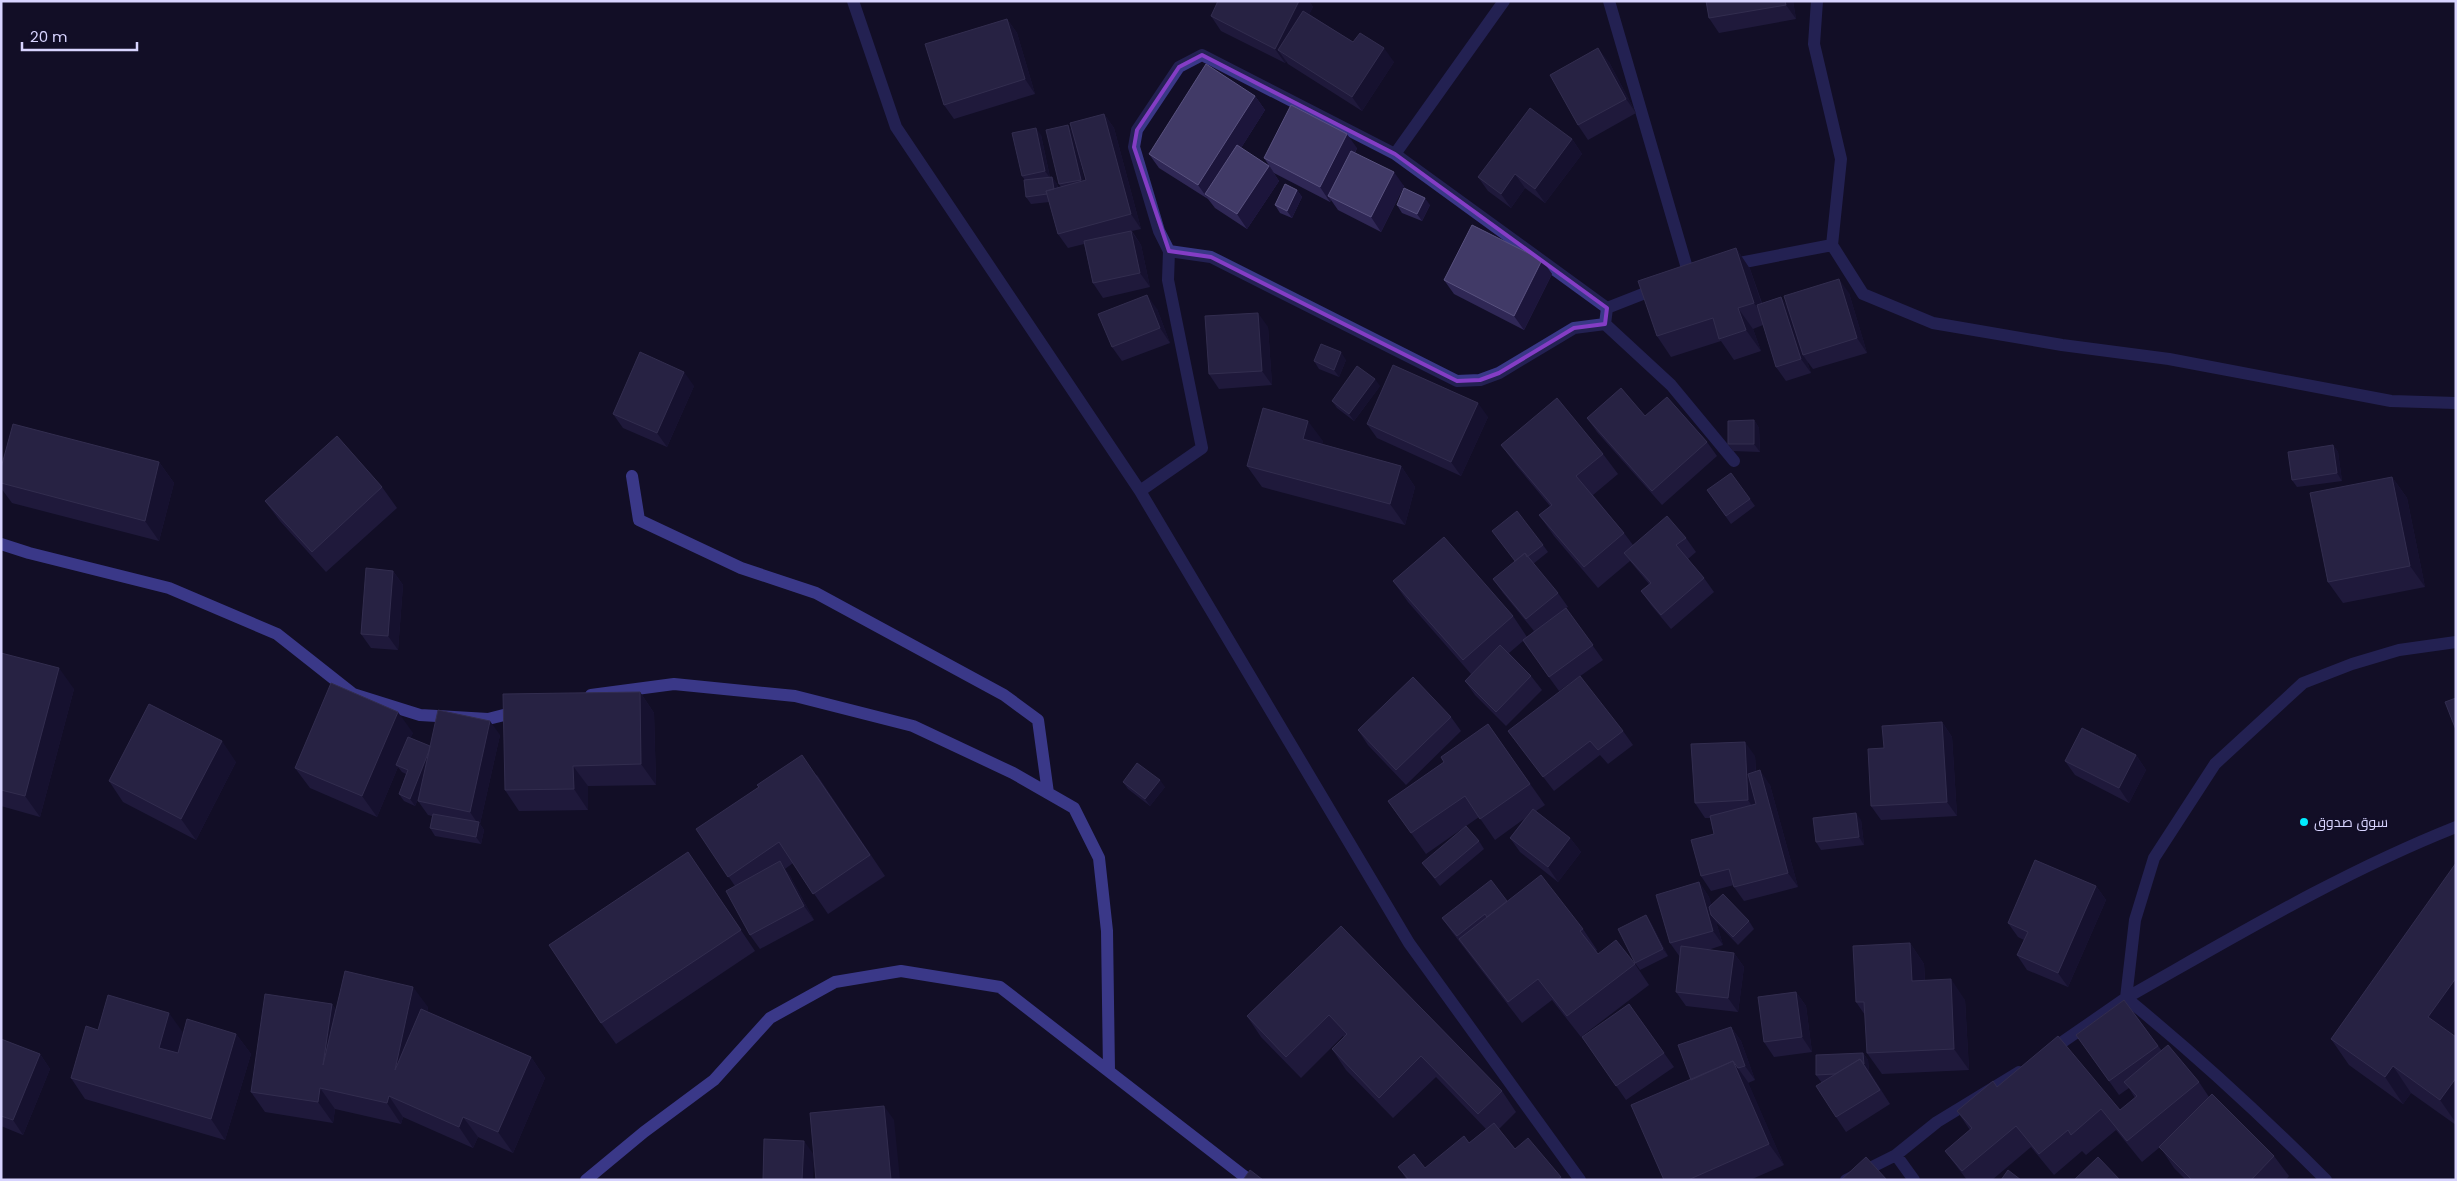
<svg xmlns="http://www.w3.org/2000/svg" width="2457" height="1181" viewBox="0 0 2457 1181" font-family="Poppins,Cairo,sans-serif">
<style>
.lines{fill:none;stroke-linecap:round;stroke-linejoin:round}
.street{stroke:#393887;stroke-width:12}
.secondary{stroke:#6b6bff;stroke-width:12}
.wall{fill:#2f2755;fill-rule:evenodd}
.shaded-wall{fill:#1c153b}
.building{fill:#413a67;stroke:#59527f}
.marked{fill:none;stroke:#843dc5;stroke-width:4;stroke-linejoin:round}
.poi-dot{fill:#00ecff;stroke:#120e27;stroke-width:2}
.labels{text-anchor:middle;stroke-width:4;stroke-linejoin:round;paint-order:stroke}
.poi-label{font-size:14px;fill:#d8d4ff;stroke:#120e27;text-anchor:start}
</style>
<rect width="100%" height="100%" fill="#120e27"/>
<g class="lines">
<!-- street -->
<path class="street" d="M853,1L896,127L1140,491
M1504,1L1395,154L1607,308
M1609,1L1689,275
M1817,1L1814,44L1841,159L1832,245
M1169,251L1159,231L1134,147L1137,130L1179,67L1202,55L1395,154
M1729,265L1832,245L1863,294L1933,323L2062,345L2169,359L2391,401L2456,403
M1605,324L1671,385L1734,461
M2126,998L2135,920L2154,858L2215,764L2303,683L2352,664L2399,650L2456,642
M2126,998C2234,937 2340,873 2456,827
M2048,1052L2126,998C2196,1055 2262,1116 2326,1180
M1896,1155L1937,1122L2019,1072
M1580,1180L1409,943L1140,491L1202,448L1168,280L1169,251L1211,257L1457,381L1480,380L1499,373L1574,328L1605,324L1607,308L1658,288
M1846,1180L1896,1155L1914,1180"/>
<!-- secondary -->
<path class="secondary" d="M632,476L639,520L741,568L816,593L1004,695L1038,720L1048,793
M1,544L29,553L169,588L277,634L353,694L420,715L488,719L520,711
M591,695L674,684L795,696L913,726L1013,773L1074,808L1099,858L1107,931L1109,1071
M586,1180L644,1132L714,1080L770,1018L835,982L901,971L1000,987L1249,1180"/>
</g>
<!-- wall -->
<path class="wall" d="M1218,1H1309L1313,7L1309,14L1353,42L1394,62L1362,111L1288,64L1286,61L1285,63L1221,31L1211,16Z
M1706,1H1793L1796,19L1719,33L1709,18Z
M1007,19L1017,33L1035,94L954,119L944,105Z
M1609,62L1636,113L1588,140L1578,125Z
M1255,96L1265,110L1241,148L1269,166L1279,181L1247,229L1215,208L1208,199L1159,168L1149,154Z
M1104,114L1114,128L1141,229L1132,231L1141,245L1150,287L1103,298L1093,283L1084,244L1068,248L1058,234L1049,202L1031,204L1026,197L1025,180L1022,176L1041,135L1050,177H1052L1057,184L1058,188L1061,187L1059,184L1072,130ZM1077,149L1086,180L1084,181Z
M1572,139L1582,154L1545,203L1525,188L1511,208L1488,191L1478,177Z
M1357,148L1355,153L1404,186L1381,232L1338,210L1331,200L1330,202L1274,173L1264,158Z
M1297,190L1302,197L1292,218L1280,213L1275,205Z
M1397,205H1430L1422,221L1402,213Z
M1736,248L1750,269L1762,303L1781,297L1787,306L1849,293L1867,353L1813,369L1807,361L1811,373L1786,381L1776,367L1763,325L1753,329L1761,351L1734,360L1721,341L1671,357L1657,336Z
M1542,260L1552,274L1524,330L1454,294L1444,280Z
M1157,309L1170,343L1122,361L1112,347Z
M1268,327L1272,385L1219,389L1209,374Z
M1346,360L1339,377L1319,369L1314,361Z
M694,386L667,447L623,428L613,414Z
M1380,386L1354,421L1337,408L1332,401Z
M1645,416L1707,442L1717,456L1662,505L1597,432L1587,418Z
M1488,417L1461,476L1377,438L1367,424Z
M1754,420L1759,428L1760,452L1733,451L1728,444Z
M1323,441L1322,444L1401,466L1415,487L1405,525L1262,487L1247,466Z
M1501,445L1603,454L1618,474L1593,495L1624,533L1633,545L1686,538L1696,552L1688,559L1704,578L1714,592L1671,629L1651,605L1641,591L1649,584L1630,561L1598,588L1554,536L1539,515L1550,506L1516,465Z
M2333,445L2338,452L2342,481L2297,487L2292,480Z
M159,462L174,483L159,541L12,503L1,488V468Z
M2392,477L2407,498L2425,587L2343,603L2328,582Z
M382,487L397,508L326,572L280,521L265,501Z
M1707,490L1750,499L1755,506L1731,524Z
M1543,545L1548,552L1533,564L1558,593L1568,607L1566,608L1603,660L1559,691L1523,641L1509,653L1531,676L1542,690L1506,726L1475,695L1465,681L1471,674L1408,602L1393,581L1513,616L1527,637L1534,631L1503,593L1493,579Z
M393,571L403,585L398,650L371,648L361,634Z
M1,653L74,689L40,817L1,806Z
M640,692L654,713L656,785L588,786V810L519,811L505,790Z
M1451,717L1461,731L1406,785L1368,745L1358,730Z
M1942,722L1952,737L1957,816L1881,820L1871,806Z
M1488,724L1545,805L1536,811L1570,838L1581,852L1558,882L1520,852L1510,838L1524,819L1495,840L1479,817L1426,854L1388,801L1444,762Z
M1508,731H1623L1633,745L1608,764L1600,755L1554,791Z
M413,733L410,738L430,746L500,735L480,824L484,830L481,844L435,836L430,828L432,816L428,815L418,801L419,797L415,806L404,801L399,794L406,774L402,772L398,767L377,817L310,788L295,768Z
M2136,755L2146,770L2129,803L2075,775L2065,761Z
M1755,756L1756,772L1770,785L1798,887L1744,901L1734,887V885L1711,891L1701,876L1714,834L1710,818H1705L1695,803Z
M236,762L196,840L123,802L109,781Z
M817,775L885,876L828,914L793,863L785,869L790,876L814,920L760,949L750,935L735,886L696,829Z
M1123,782L1165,787L1150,806L1128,789Z
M1861,820L1864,845L1821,850L1816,842Z
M1479,841L1484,849L1440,886L1422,863Z
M688,852L755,951L616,1044L601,1023Z
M1699,882L1709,897L1711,905L1749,921L1754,929L1738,945L1716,922L1723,945L1708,950L1734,953L1744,967L1738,1012L1686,1006L1676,992L1680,957L1670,943Z
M2096,886L2106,900L2068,987L2027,970L2017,955L2024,940L2018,937L2008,923Z
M1507,901L1583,929L1597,950L1596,951L1598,954L1635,964L1649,985L1581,1037L1552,1000L1522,1023L1452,932L1442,918Z
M1646,915L1651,923L1668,956L1640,970L1635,963Z
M1341,926L1502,1091L1516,1112L1499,1129L1515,1149L1561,1177L1563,1180H1407L1398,1167L1425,1168L1469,1143L1486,1129L1436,1077L1393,1118L1346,1070L1332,1049L1344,1037L1343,1036L1301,1078L1261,1037L1247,1016Z
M1910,943L1924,964L1925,980L1965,1000L1969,1070L1882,1074L1867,1053L1865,1015L1856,1002Z
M1796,992L1806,1006L1812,1052L1774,1057L1764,1042Z
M2124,1000L2162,1051L2199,1082L2209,1097L2274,1156L2289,1176L2286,1180H2186L2174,1168L2160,1147L2142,1162L2116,1130L2086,1155L2082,1151L2054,1175L2031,1147L1992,1180H1967L1945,1151L1970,1130L1957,1111L1997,1087L2120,1110L2135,1098L2129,1088L2119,1095L2076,1035Z
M332,1004L336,1010L428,1007L427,1012L531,1057L545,1078L513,1153L478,1137L473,1148L403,1117L401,1124L335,1109L333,1123L265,1112L251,1092Z
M1629,1004L1674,1067L1626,1100L1582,1037Z
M1731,1027L1741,1041L1755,1080L1748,1083L1784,1165L1750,1180H1664L1691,1080Z
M98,1030L183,1034H236L251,1054L225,1140L85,1099L71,1078Z
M2456,1030L2452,1034L2456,1037V1125L2411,1093L2403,1104L2349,1065L2331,1039Z
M1,1039L40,1054L50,1069L23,1135L1,1126Z
M1863,1053L1868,1060L1869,1071L1890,1104L1846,1132L1836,1117L1822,1083L1816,1075Z"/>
<!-- shaded-wall -->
<path class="shaded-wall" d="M1299,1H1309L1313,7L1288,57L1278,50L1286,61L1285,63L1275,49Z
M1785,1H1793L1796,19L1786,5Z
M1007,19L1017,33L1035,94L1025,79Z
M1384,48L1394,62L1362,111L1352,97Z
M1598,48L1609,62L1636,113L1626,99Z
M1255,96L1265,110L1210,197L1205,194L1208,199L1198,185Z
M1104,114L1114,128L1141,229L1131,214Z
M1068,125L1073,132L1086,187L1081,180Z
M1036,128L1041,135L1050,178L1045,171Z
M1347,134L1357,148L1332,198L1328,196L1331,200L1330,202L1320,187Z
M1572,139L1582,154L1545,203L1535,189Z
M1269,166L1279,181L1247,229L1237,214Z
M1394,172L1404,186L1381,232L1371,217Z
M1515,174L1525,188L1511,208L1501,194Z
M1052,177L1057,184L1059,201L1054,193Z
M1297,190L1302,197L1292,218L1287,211Z
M1425,198L1430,205L1422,221L1417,214Z
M1131,231L1141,245L1150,287L1140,273Z
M1736,248L1750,269L1768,323L1754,303Z
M1542,260L1552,274L1524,330L1514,316Z
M1839,279L1849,293L1867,353L1857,338Z
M1147,295L1157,309L1170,343L1160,328Z
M1781,297L1791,311L1803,355L1807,361L1811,373L1801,359Z
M1738,308L1753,329L1761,351L1746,330Z
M1258,313L1268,327L1272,385L1262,371Z
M1341,352L1346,360L1339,377L1334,370Z
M684,372L694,386L667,447L657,433Z
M1375,379L1380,386L1354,421L1349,414Z
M1478,403L1488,417L1461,476L1451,462Z
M1754,420L1759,428L1760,452L1754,444Z
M1308,421L1323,441L1318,459L1303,439Z
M2333,445L2338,452L2342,481L2337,473Z
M159,462L174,483L159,541L145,521Z
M1401,466L1415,487L1405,525L1390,504Z
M2392,477L2407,498L2425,587L2410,566Z
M393,571L403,585L398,650L388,636Z
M59,668L74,689L40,817L25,796Z
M640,692L654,713L656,785L641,764Z
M398,712L413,733L399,766L396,765L398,767L377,817L362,796Z
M490,721L500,735L480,824L484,830L481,844L476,837L478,824L470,812Z
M1942,722L1952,737L1957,816L1947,802Z
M222,741L236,762L196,840L181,819Z
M1745,742L1755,756L1758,815L1748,800Z
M430,746L436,754L415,806L410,799Z
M2136,755L2146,770L2129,803L2119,788Z
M573,766L588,786V810L574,789Z
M1760,770L1770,785L1798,887L1788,873Z
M1160,780L1165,787L1150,806L1145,799Z
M1856,813L1861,820L1864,845L1859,837Z
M1570,838L1581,852L1558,882L1548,867Z
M688,852L703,873L755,951L741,930Z
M780,861L790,876L814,920L804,906Z
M1699,882L1709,897L1716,919L1711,915L1716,922L1723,945L1713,931Z
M2096,886L2106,900L2068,987L2058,973Z
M1646,915L1651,923L1668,956L1663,949Z
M1910,943L1924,964L1926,1002L1912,981Z
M1734,953L1744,967L1738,1012L1728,998Z
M2456,978V1030L2446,1043L2428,1017Z
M1951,979L1965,1000L1969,1070L1954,1049Z
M413,987L428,1007L409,1090L395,1070Z
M1796,992L1806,1006L1812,1052L1802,1037Z
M332,1004L347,1025L323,1065Z
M169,1013L184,1034L174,1068L159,1048Z
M1731,1027L1741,1041L1755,1080L1745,1066Z
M236,1034L251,1054L225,1140L211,1119Z
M1863,1053L1868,1060L1869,1071L1890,1104L1864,1064Z
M40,1054L50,1069L23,1135L13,1120Z
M531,1057L545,1078L513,1153L498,1132Z
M1733,1061L1748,1082L1784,1165L1769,1144Z
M2393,1066L2411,1093L2403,1104L2385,1077Z
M2456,1078V1123L2440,1100Z
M320,1088L335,1109L333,1123L318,1102Z
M389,1096L403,1117L401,1124L387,1103Z
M884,1106L894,1120L900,1180H891Z
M463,1117L478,1137L473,1148L459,1127Z
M804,1141L814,1155L813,1180H802Z"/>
<!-- building -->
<path class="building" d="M1218,1H1299L1275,49L1211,16Z
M1706,1H1785L1786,5L1709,18Z
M1303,11L1353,42L1360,33L1384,48L1352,97L1278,50Z
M1007,19L1025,79L944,105L925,44Z
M1598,48L1626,99L1578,125L1550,75Z
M1206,64L1255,96L1198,185L1149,154Z
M1291,105L1347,134L1320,187L1264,158Z
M1530,108L1572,139L1535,189L1515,174L1501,194L1478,177Z
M1104,114L1131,214L1058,234L1046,191L1086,180L1070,123Z
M1068,125L1081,180L1059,184L1046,130Z
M1036,128L1045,171L1022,176L1012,133Z
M1237,145L1269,166L1237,214L1205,194Z
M1351,151L1394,172L1371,217L1328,196Z
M1052,177L1054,189L1046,191L1047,194L1026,197L1024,180Z
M1285,184L1297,190L1287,211L1275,205Z
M1404,188L1425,198L1417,214L1397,205Z
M1472,225L1542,260L1514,316L1444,280Z
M1131,231L1140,273L1093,283L1084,241Z
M1736,248L1754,303L1738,308L1746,330L1719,339L1713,318L1657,336L1638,281Z
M1839,279L1857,338L1803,355L1784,296Z
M1147,295L1160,328L1112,347L1098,314Z
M1781,297L1801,359L1776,367L1757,305Z
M1258,313L1262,371L1209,374L1205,316Z
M1321,344L1341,352L1334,370L1314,361Z
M640,352L684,372L657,433L613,414Z
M1393,365L1478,403L1451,462L1367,424Z
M1357,366L1375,379L1349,414L1332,401Z
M1621,388L1645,416L1667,397L1707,442L1652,491L1587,418Z
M1557,398L1603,454L1576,476L1624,533L1584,567L1539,515L1552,505L1501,445Z
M1263,408L1308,421L1303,439L1401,466L1390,504L1247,466Z
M1754,420V444H1728V421Z
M13,424L159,462L145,521L1,483V468Z
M337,436L382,487L312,552L265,501Z
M2333,445L2337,473L2292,480L2288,452Z
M1731,473L1750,499L1726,516L1707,490Z
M2392,477L2410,566L2328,582L2310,493Z
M1517,511L1543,545L1527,557L1525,553L1515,561L1492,531Z
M1667,516L1686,538L1676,545L1704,578L1661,615L1641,591L1651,583L1624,553Z
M1444,537L1513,616L1463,660L1393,581Z
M1525,553L1558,593L1526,619L1493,579Z
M366,568L393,571L388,636L361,634Z
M1566,608L1593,645L1549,677L1523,640Z
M1500,645L1531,676L1496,712L1465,681Z
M1,653L59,668L25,796L1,790Z
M1580,676L1623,731L1598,750L1590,741L1543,777L1508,731Z
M1413,677L1451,717L1396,770L1358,730Z
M331,683L398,712L362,796L295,768Z
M640,692L641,764L573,766L574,789L505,790L503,694Z
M2456,698V730L2445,702Z
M149,704L222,741L181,819L109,781Z
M438,710L490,721L470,812L418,801Z
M1942,722L1947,802L1871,806L1868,749L1884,748L1882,726Z
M1488,724L1530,784L1480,819L1465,796L1411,833L1388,801L1444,762L1441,757Z
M2082,728L2136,755L2119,788L2065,761Z
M408,737L430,746L429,751L410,799L399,794L408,770L396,765Z
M1745,742L1748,800L1695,803L1691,744Z
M802,755L870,855L813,894L779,842L728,877L696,829L759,787L757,785Z
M1137,763L1160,780L1145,799L1123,782Z
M1760,770L1788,873L1734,887L1729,869L1701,876L1691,840L1714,834L1710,816L1756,804L1748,774Z
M1533,809L1570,838L1548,867L1510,838Z
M1856,813L1859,837L1816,842L1813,818Z
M433,814L479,822L476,837L430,828Z
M1466,826L1479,841L1435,878L1422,863Z
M688,852L741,930L601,1023L549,945Z
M2035,860L2096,886L2058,973L2017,955L2028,932L2008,923Z
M780,861L804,906L750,935L726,891Z
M2456,863V978L2428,1017L2456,1037V1078L2440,1100L2393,1066L2385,1077L2331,1039Z
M1541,875L1583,929L1580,931L1598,954L1616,940L1635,964L1567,1016L1538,979L1508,1002L1459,939Z
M1491,880L1507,901L1487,917L1485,914L1457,936L1442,918Z
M1699,882L1713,931L1670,943L1656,895Z
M1723,894L1749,921L1733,937L1711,915L1709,907Z
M1646,915L1663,949L1635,963L1618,929Z
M1341,926L1502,1091L1478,1114L1421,1056L1379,1098L1332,1049L1347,1034L1329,1015L1286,1057L1247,1016Z
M1910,943L1912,981L1951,979L1954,1049L1867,1053L1864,1002H1856L1853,946Z
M1681,946L1734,953L1728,998L1676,992Z
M345,971L413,987L395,1070L421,1009L531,1057L498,1132L463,1117L459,1127L389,1096L387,1103L320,1088L318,1102L251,1092L265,994L332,1004L323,1065Z
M1796,992L1802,1037L1764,1042L1758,997Z
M108,995L169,1013L159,1048L178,1053L187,1019L236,1034L211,1119L71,1078L86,1026L98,1030Z
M2124,1000L2158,1046L2109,1081L2076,1035Z
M1629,1004L1664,1053L1616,1086L1582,1037Z
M1731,1027L1745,1066L1738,1068L1733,1061L1691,1080L1678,1045Z
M2058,1036L2120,1110L2137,1096L2124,1082L2168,1045L2199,1082L2127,1141L2101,1109L2071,1135L2068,1130L2039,1154L2016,1126L1962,1171L1945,1151L1972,1128L1957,1111L1993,1081L1997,1087Z
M1,1039L40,1054L13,1120L1,1116Z
M1863,1053L1864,1064L1860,1059L1835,1074L1816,1075V1055Z
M1860,1059L1880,1090L1836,1117L1816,1086Z
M1733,1061L1769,1144L1688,1180H1664L1631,1105Z
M2212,1094L2274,1156L2251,1180H2192L2159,1147Z
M884,1106L891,1180H816L810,1113Z
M1494,1123L1515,1149L1528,1138L1561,1177L1557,1180H1409L1398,1167L1414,1154L1425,1168L1464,1136L1469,1143Z
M764,1139L804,1141L802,1180H763Z
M1866,1157L1887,1180H1841Z
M2098,1157L2120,1180H2074Z
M1250,1170L1263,1180H1243Z
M2008,1170L2021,1180H2001Z"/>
<!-- marked area -->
<path d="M0 0H2457V1181H0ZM1202,55L1395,154L1607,308L1605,324L1574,328L1499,373L1480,380L1457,381L1211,257L1169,251L1134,147L1137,130L1179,67Z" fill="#120e27" fill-opacity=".55" fill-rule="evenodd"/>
<path class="marked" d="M1202,55L1395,154L1607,308L1605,324L1574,328L1499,373L1480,380L1457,381L1211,257L1169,251L1134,147L1137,130L1179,67Z"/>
<!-- markers -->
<circle class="poi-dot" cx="2304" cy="822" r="5"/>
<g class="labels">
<!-- poi labels -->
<g class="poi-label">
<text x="2314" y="827">سوق صدوق</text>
</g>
</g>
<!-- border -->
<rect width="2457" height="1181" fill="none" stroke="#d8d4ff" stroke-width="5"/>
<!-- scale -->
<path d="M22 42v8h115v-8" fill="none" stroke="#d8d4ff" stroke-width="2.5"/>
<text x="30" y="42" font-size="15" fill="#d8d4ff" stroke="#120e27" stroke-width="4" paint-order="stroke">20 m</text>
</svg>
